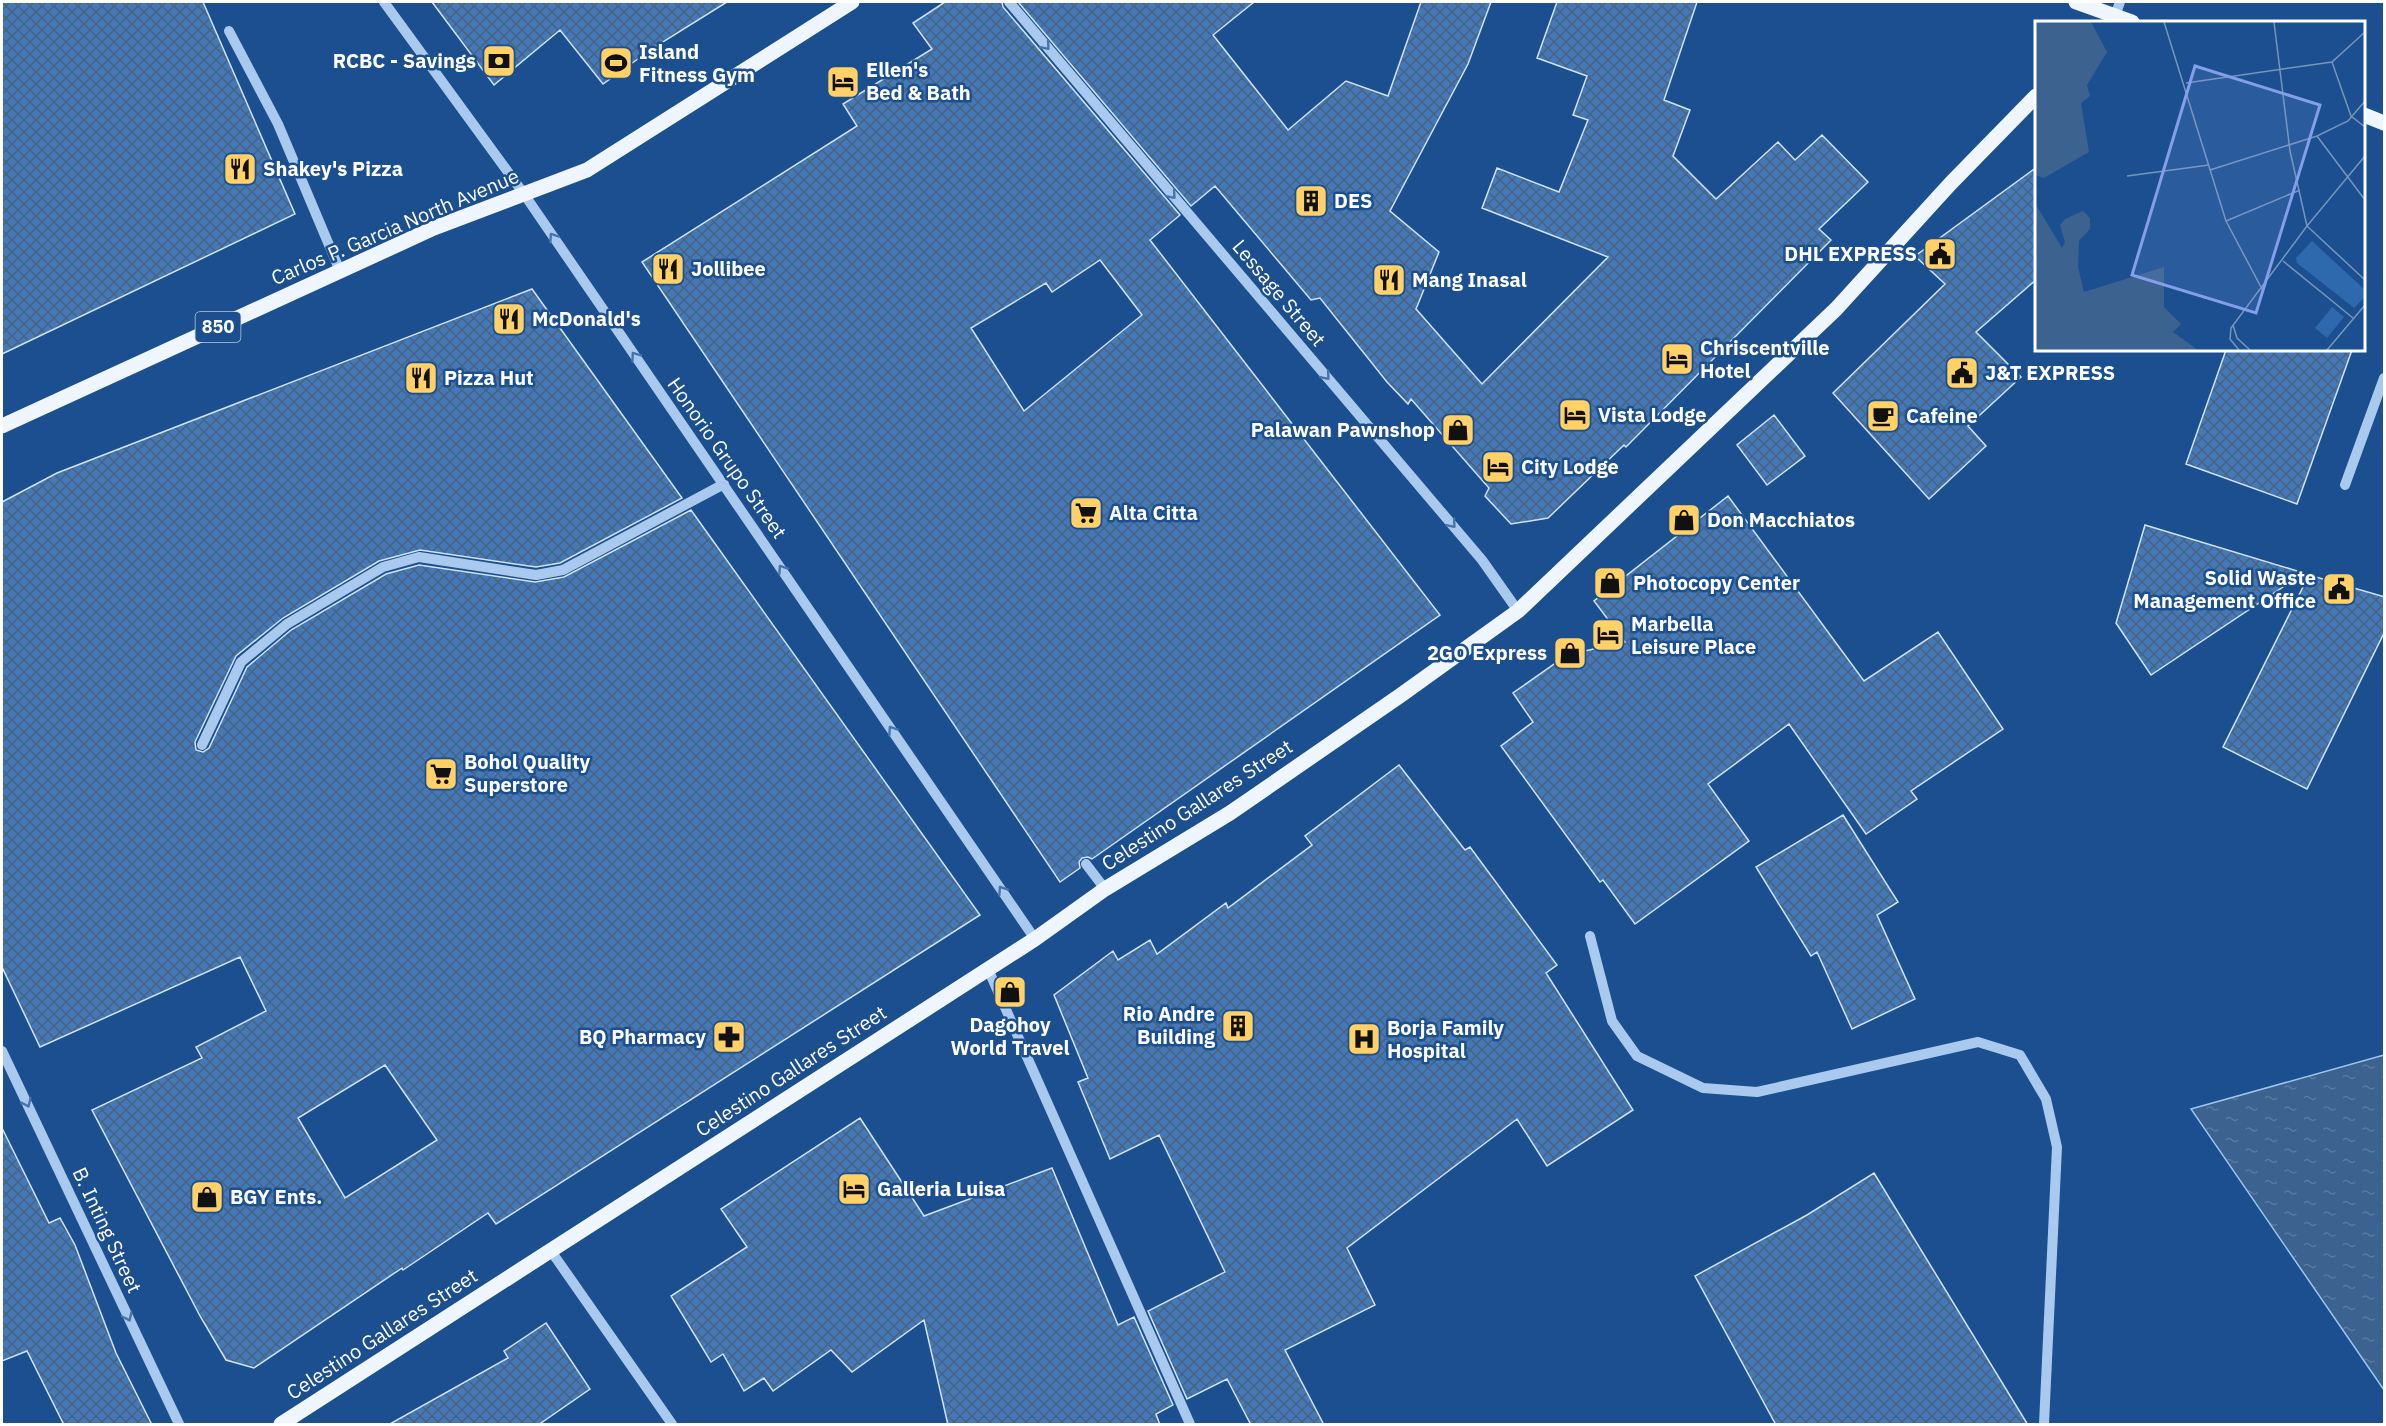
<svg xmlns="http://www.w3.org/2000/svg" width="2386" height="1426" viewBox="0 0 2386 1426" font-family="'IBM Plex Sans',sans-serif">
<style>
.water{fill:url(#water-ripples);stroke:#9cc4f0;stroke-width:1.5}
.building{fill:url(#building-cross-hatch);stroke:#cfe3fa;stroke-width:1.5;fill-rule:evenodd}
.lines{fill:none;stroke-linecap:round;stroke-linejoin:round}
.minor{stroke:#a9c9ee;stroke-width:10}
.major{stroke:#f0f6ff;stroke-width:15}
.oneway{stroke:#4674ac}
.labels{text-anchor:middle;stroke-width:5;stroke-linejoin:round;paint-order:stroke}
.shield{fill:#1b4f8f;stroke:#bbcadd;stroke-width:1.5}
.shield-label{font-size:18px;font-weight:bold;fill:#fff}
.poi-label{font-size:20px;font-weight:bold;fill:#fff;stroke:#1b4f8f;text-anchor:start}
.street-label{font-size:20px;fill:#fff;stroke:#1b4f8f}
.inset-road{fill:none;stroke:#7695bc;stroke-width:1.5}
.view{fill:#839eea;fill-opacity:0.15;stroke:#839eea;stroke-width:3}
.inset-edge{fill:none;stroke:#fff;stroke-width:3}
</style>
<defs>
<pattern id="water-ripples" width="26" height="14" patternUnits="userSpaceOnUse" patternTransform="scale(1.5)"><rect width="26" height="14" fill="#3c6290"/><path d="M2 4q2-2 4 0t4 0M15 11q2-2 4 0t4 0" fill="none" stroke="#597aa1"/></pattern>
<pattern id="building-cross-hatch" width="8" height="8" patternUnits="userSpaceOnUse" patternTransform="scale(1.5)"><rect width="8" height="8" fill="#4478b7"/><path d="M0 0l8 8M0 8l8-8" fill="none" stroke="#486282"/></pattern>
</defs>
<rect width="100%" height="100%" fill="#1b4f8f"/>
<!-- water -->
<path class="water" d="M2384,1055V1390L2191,1109Z"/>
<!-- building -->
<path class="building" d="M2,2H203L295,214L2,354Z
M432,2H727L653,48L603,84L560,30L494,85Z
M945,2H1002L1003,7L1180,215L1150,240L1440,615L1092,859L1088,857L1082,858L1079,862L1080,868L1060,882L642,262L857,126L843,104L932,49L913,23ZM1100,260L1142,315L1024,411L971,328L1046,283L1052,292Z
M1018,2H1254L1213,35L1288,130L1346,81L1388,96L1421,2H1491L1468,64L1390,211L1439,252L1416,309L1482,384L1608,257L1482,208L1497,168L1559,192L1588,120L1573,115L1587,76L1537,58L1557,2H1697L1664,100L1690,110L1673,156L1716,199L1778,142L1795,160L1822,135L1868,182L1819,229L1831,240L1626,447L1624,445L1548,518L1511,524L1485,496L1489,488L1411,399L1408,404L1387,382L1320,298L1311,300L1215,186L1191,206Z
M2037,167V279L1976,332L2021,377L1968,426L1986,446L1929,499L1833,393L1945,284L1915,256Z
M532,289L682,498L560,563L536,567L420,550L379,561L283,618L236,656L195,742L196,750L203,752L209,748L247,667L291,630L386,574L419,565L535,582L564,577L691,510L980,915L496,1224L488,1213L403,1270L402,1268L254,1368L226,1360L200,1316L92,1110L202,1058L196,1047L266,1011L240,957L40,1047L2,967V502L57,473ZM385,1065L437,1140L345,1198L298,1118Z
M2226,350H2352L2297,504L2186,464Z
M1774,415L1805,456L1767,485L1737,445Z
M1728,496L1864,681L1938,632L2003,729L1911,791L1917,799L1866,834L1789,724L1708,784L1749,841L1635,924L1603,880L1600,882L1501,746L1533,722L1513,693L1567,655L1625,642L1594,601Z
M2145,525L2304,573L2151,675L2116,623Z
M2309,575L2385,597V631L2307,789L2223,747Z
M1399,765L1465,850L1470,847L1557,965L1546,973L1633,1110L1547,1166L1517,1119L1347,1248L1375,1305L1285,1350L1324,1425H1251L1227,1379L1187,1399L1148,1311L1225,1272L1159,1135L1110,1159L1078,1082L1088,1078L1054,995L1113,951L1118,960L1150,940L1157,954L1226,903L1228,908L1312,845L1305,836Z
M1843,815L1898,902L1877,915L1915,999L1852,1029L1817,952L1811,956L1756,867Z
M860,1118L924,1216L1052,1168L1118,1325L1134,1317L1173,1405L1156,1414L1160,1425H948L924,1320L852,1372L831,1350L773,1391L764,1378L744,1391L723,1354L711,1362L671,1296L747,1247L721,1209Z
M2,1128L49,1223L60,1218L75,1245L116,1353L152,1425H64L27,1351L2,1361Z
M1874,1173L2028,1425H1776L1695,1276L1807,1215Z
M546,1323L590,1389L538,1425H388L508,1358L504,1351Z"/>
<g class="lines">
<!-- minor -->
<path class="minor" d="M384,2L524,194L1035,939
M1009,2L1482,560L1518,611
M2115,16L2120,2
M229,31L278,124L340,271
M2345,485L2384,378
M202,745L241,662L287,624L383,567L419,557L536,575L563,570L724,484
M1086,864L1105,889
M1590,936L1612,1021L1637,1056L1703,1088L1757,1092L1978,1042L2020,1055L2046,1099L2057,1147L2044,1424
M988,969L1190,1424
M2,1051L179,1424
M551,1251L672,1424"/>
<!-- major -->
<path class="major" d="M2076,2L2132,22
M2364,115L2384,123
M2,426L434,228L587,170L852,2
M281,1424L1035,939L1105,889L1230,813L1401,695L1518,611L1836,309L1951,183L2036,96"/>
</g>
<!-- one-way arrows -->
<defs><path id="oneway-chevron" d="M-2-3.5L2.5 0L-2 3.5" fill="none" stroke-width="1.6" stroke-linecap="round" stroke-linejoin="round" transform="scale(1.5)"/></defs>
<g class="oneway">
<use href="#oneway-chevron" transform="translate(1046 46) rotate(50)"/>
<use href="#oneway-chevron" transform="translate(1172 195) rotate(50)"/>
<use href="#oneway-chevron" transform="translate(553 237) rotate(-124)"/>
<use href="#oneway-chevron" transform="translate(635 356) rotate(-125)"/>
<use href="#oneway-chevron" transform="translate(1326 376) rotate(50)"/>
<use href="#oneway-chevron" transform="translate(1452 524) rotate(50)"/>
<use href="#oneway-chevron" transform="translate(782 569) rotate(-124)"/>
<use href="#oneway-chevron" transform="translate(892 730) rotate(-124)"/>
<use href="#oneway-chevron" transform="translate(1002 890) rotate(-124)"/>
<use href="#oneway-chevron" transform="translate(27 1103) rotate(65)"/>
<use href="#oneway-chevron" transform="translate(128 1317) rotate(65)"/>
</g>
<!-- icons -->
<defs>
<symbol id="bank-square" viewBox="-11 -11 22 22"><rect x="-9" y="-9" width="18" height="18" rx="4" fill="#ffd166" stroke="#1b4f8f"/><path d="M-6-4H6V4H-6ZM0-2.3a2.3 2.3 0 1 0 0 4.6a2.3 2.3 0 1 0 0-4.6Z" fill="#111"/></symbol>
<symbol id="stadium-square" viewBox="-11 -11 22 22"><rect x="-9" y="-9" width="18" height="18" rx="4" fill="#ffd166" stroke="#1b4f8f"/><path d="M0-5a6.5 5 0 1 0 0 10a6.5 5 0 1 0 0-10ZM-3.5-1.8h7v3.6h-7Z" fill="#111"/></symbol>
<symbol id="hotel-square" viewBox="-11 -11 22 22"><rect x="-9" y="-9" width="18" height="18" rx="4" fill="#ffd166" stroke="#1b4f8f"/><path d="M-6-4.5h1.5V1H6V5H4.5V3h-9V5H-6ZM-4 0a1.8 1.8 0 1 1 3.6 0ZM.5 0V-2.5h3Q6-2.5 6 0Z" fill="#111"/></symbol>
<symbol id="restaurant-square" viewBox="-11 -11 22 22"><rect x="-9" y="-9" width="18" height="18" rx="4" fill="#ffd166" stroke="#1b4f8f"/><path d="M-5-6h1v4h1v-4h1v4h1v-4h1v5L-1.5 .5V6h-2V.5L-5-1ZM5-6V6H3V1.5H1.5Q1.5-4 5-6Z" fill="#111"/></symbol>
<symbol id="building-square" viewBox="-11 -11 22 22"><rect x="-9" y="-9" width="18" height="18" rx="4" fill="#ffd166" stroke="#1b4f8f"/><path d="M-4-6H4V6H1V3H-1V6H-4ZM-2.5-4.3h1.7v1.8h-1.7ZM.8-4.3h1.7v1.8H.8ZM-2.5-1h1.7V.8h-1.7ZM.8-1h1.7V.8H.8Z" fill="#111"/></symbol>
<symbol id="civic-square" viewBox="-11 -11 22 22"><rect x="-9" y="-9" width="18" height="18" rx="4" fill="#ffd166" stroke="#1b4f8f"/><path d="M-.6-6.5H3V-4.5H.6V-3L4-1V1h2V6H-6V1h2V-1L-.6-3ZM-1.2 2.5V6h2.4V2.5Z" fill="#111"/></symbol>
<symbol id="cafe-square" viewBox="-11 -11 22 22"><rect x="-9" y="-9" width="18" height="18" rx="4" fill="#ffd166" stroke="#1b4f8f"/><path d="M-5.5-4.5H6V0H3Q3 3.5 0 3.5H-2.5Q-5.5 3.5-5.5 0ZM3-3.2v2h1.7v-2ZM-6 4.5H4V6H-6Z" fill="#111"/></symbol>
<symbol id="shop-square" viewBox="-11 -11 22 22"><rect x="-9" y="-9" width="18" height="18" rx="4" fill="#ffd166" stroke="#1b4f8f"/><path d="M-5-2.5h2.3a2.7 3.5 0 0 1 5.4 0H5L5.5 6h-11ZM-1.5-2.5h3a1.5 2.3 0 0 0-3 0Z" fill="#111"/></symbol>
<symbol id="supermarket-square" viewBox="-11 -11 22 22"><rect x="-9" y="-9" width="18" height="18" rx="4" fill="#ffd166" stroke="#1b4f8f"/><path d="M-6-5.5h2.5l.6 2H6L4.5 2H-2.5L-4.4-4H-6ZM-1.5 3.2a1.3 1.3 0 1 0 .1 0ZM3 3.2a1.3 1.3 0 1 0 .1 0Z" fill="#111"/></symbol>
<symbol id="pharmacy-square" viewBox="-11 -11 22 22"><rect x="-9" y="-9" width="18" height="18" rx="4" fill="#ffd166" stroke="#1b4f8f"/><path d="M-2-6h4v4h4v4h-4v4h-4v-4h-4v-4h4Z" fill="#111"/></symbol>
<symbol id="hospital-square" viewBox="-11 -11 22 22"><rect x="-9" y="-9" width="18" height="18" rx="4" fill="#ffd166" stroke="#1b4f8f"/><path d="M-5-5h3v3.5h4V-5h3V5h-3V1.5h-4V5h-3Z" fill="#111"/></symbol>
</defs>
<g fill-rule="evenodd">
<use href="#bank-square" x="480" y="42" width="38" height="38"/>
<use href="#stadium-square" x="597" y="44" width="38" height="38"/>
<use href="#hotel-square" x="824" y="63" width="38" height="38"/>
<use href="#restaurant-square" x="221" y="150" width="38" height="38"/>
<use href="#building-square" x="1292" y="182" width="38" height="38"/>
<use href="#civic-square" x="1921" y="235" width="38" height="38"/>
<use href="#restaurant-square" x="649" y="250" width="38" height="38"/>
<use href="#restaurant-square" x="1370" y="261" width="38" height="38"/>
<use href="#restaurant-square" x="490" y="300" width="38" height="38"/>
<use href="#hotel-square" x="1658" y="340" width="38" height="38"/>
<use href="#civic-square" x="1943" y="354" width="38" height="38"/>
<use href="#restaurant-square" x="402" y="359" width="38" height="38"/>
<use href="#hotel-square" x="1556" y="396" width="38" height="38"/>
<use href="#cafe-square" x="1864" y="397" width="38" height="38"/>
<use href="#shop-square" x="1439" y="411" width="38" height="38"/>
<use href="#hotel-square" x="1479" y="448" width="38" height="38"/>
<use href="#supermarket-square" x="1067" y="494" width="38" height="38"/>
<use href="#shop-square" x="1665" y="501" width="38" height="38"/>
<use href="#shop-square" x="1591" y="564" width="38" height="38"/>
<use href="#civic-square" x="2320" y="570" width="38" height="38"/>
<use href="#hotel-square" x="1589" y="616" width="38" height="38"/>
<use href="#shop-square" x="1551" y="634" width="38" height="38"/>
<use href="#supermarket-square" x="422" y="755" width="38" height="38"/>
<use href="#shop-square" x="991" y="973" width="38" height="38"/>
<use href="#building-square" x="1219" y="1007" width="38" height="38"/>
<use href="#pharmacy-square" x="710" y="1018" width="38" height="38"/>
<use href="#hospital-square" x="1345" y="1020" width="38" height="38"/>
<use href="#hotel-square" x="835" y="1170" width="38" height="38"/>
<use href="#shop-square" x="188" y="1178" width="38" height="38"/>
</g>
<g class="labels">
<!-- shield labels -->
<rect class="shield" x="195.5" y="312" width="45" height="30" rx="4.5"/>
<g class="shield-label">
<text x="218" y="333">850</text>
</g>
<!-- poi labels -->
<g class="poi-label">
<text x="639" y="59">Island<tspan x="639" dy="23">Fitness Gym</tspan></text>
<text x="476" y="68" text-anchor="end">RCBC - Savings</text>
<text x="866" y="77">Ellen's<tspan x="866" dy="23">Bed &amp; Bath</tspan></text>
<text x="263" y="176">Shakey's Pizza</text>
<text x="1334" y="208">DES</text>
<text x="1917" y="261" text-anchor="end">DHL EXPRESS</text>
<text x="691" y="276">Jollibee</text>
<text x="1412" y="287">Mang Inasal</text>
<text x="532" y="326">McDonald's</text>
<text x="1700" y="355">Chriscentville<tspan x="1700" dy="23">Hotel</tspan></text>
<text x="1985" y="380">J&amp;T EXPRESS</text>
<text x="444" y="385">Pizza Hut</text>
<text x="1598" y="422">Vista Lodge</text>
<text x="1906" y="423">Cafeine</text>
<text x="1435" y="437" text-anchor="end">Palawan Pawnshop</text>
<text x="1521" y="474">City Lodge</text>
<text x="1109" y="520">Alta Citta</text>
<text x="1707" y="527">Don Macchiatos</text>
<text x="2316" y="585" text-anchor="end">Solid Waste<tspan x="2316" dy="23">Management Office</tspan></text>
<text x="1633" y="590">Photocopy Center</text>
<text x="1631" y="631">Marbella<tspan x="1631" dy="23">Leisure Place</tspan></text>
<text x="1547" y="660" text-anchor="end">2GO Express</text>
<text x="464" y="769">Bohol Quality<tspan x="464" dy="23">Superstore</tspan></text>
<text x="1215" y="1021" text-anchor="end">Rio Andre<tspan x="1215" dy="23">Building</tspan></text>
<text x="1010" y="1032" text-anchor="middle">Dagohoy<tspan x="1010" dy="23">World Travel</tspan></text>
<text x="1387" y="1035">Borja Family<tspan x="1387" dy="23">Hospital</tspan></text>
<text x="706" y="1044" text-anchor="end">BQ Pharmacy</text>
<text x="877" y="1196">Galleria Luisa</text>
<text x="230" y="1204">BGY Ents.</text>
</g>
<!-- street labels -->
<g class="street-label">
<text transform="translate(395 227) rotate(-23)" y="7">Carlos P. Garcia North Avenue</text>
<text transform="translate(1279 293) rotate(50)" y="7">Lessage Street</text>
<text transform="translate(727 458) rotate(55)" y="7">Honorio Grupo Street</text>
<text transform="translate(1197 805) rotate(-33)" y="7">Celestino Gallares Street</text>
<text transform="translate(791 1071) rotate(-33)" y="7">Celestino Gallares Street</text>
<text transform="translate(107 1230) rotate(65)" y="7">B. Inting Street</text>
<text transform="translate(382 1334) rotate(-33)" y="7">Celestino Gallares Street</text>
</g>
</g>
<!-- overview -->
<g transform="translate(2035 21)">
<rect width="330" height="330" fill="#1b4f8f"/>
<path d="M277,220L329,268V277L319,287L262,242L261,237ZM297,286L309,296L292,317L280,307Z" fill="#2e69ad"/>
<path d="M0,1H56L72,31L52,64L55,75L46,82L54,131L9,157L0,154ZM0,182L27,227L30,221L25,204L30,198L48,190L55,197V208L44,220L43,246L49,271L129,246V286L146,303L138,311L163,329H0Z" fill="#3c6290"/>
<path class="inset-road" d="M129,1L191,200L227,268M239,1L255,130L272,205M297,41L316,95L330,106M151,62L297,41L330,11M282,115L330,179M175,149L282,115L313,100L330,80M92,155L174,144M191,200L265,169M272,205L330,135M272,205L330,259M248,240L318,297M198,304L202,317L215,329M204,329L195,318L196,307L272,205M292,329L330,284"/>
<path class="view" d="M160,45L285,84L221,292L97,254Z"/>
<rect width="330" height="330" class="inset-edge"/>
</g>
<!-- border -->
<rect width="2386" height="1426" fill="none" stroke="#ffffff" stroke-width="6"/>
</svg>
